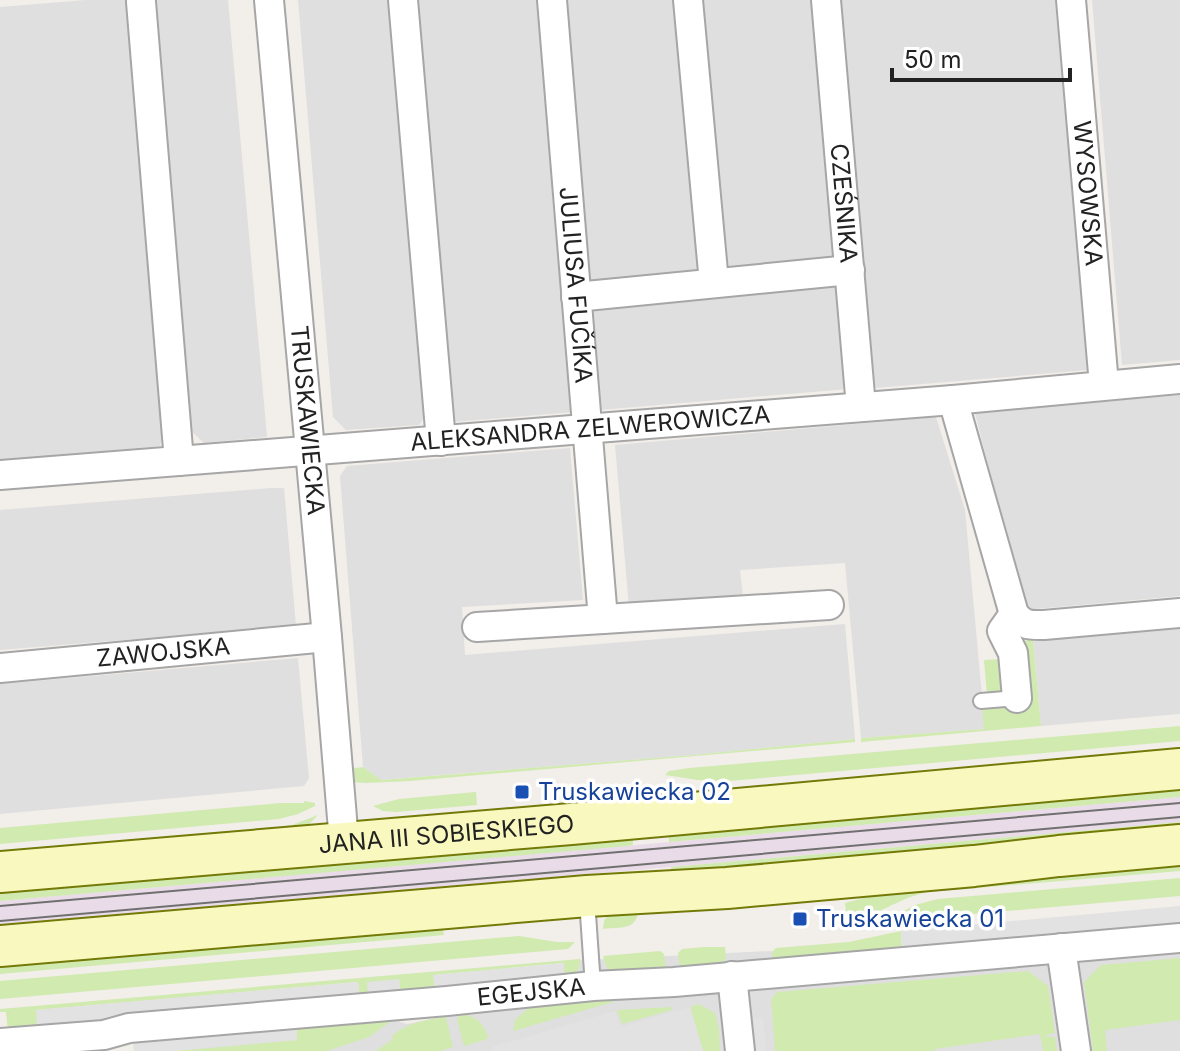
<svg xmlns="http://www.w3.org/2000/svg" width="1180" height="1051" viewBox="0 0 1180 1051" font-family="Inter,sans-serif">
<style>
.residential{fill:#e0dfdf}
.industrial{fill:#eadbe8}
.grass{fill:#d0eab0}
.parking{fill:#e2e2e2}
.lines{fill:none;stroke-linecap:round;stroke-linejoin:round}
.service-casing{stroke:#a6a6a6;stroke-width:18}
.minor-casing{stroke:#a6a6a6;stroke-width:32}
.secondary-casing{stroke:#747a07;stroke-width:44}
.service{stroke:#fff;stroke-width:14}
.minor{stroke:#fff;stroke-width:28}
.secondary{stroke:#f9f9bf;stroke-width:40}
.tram{stroke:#707070;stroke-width:2}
.transit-dot{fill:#1a4fb4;stroke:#fff;stroke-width:3}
.labels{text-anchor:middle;stroke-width:7;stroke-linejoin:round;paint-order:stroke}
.street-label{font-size:24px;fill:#222;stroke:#fff}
.transit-label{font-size:24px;fill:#164399;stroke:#fff;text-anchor:start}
</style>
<rect width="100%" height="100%" fill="#f2eee9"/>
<!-- residential -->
<path class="residential" d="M86,0H126L162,437L160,446L0,461V7Z
M153,0H228L267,437L204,443L190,430Z
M298,0H390L427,414L419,425L346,430L333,417Z
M418,0H540L574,412L453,422Z
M564,0H678L701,274L588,283Z
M701,0H815L836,252L830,263L725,271Z
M840,0H1055L1088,370L875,388Z
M1092,0H1180V360L1122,365Z
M835,287L841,293L848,389L600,410L591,313L598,308Z
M1180,395V596L1024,610L975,413Z
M936,417L965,510L985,729L861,738L845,563L740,570L743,597L629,607L615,445Z
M570,448L583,600L462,607L465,655L845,624L855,739L693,755L380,780L363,767L340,476L347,466Z
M271,488H284L296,626L0,650V510Z
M1180,627V714L1041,726L1033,640Z
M298,658L309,778L304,786L0,814V684Z
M1180,931V1051H182L387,1018L407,1024L457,1014L469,1015L559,1004L566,961Z"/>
<!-- industrial -->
<path class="industrial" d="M1180,797V822L0,926V901Z"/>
<!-- grass -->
<path class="grass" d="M1051,638L1033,641L1041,726L861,742V738L984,729L982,706L1006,703L1021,641Z
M1002,659L1005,694L987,695L984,660Z
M1180,726V741L729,781L698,780L665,775L669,771L689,768Z
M855,739V742L410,781L366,783L351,782L348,769L363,767L381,780L693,755Z
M1180,783V797L669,842L668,829Z
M628,790L629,803L555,799V796Z
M476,792L477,805L396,812L383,811L373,806L399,799Z
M304,801L315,803V806L298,814L279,819L0,844V828L281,803H304Z
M318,815L306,827L0,858V851L277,827L292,825Z
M1180,822V831L672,878L671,867Z
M632,832L633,845L628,846L0,901V886Z
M1180,860V871L928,892C898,898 880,916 847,920L845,903L890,891Z
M1180,878V896L891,921V918L915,905L938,899Z
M638,907C639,931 621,927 603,929L604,921L609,913Z
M365,930H443L444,935L0,974V961Z
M901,931L902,950L773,961L772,952L776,948L849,942Z
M519,936L557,942H575L568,949L0,999V981Z
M704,947H725L726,958L721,965L680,969L678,953L682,949Z
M660,951L664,954L666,970L616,973L607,968L603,956Z
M1180,958V1020L1105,1030L1107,1051H1093L1084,982L1101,965Z
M580,959C581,970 575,975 565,979L563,963L434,975L435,991L400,995L399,979L368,996L359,997L358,982L37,1010V1029L8,1031L6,1012H0V1009Z
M1028,971L1048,986L1055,1033L1046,1035L1047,1037H1055L1057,1051H1043L1040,1034L935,1049V1051H775L771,1000L777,992Z
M611,999L613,1002L513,1031L515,1020L530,1007Z
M699,1004L715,1013L719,1029L720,1051H703L690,1007Z
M671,1007L672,1010L622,1024L617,1010Z
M462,1014C476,1016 483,1023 488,1036L487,1039L464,1046L457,1019Z
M446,1017L453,1047L441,1051H376L393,1039L392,1036C409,1022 424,1020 446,1017Z
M391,1018L390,1022L369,1037L327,1051H173L297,1040L296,1024Z"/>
<!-- parking -->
<path class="parking" d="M1180,906V927L902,950L901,931Z
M564,963L565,979L435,991L433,975Z
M399,979L400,995L368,996L367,982Z
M358,982L359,997L37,1029L36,1010Z
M690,1007L703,1051H493L492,1047L615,1011L621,1027Z
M763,1017L766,1051H748L750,1018Z
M296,1024L297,1040L173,1051H134L132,1039Z"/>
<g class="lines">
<defs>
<path id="service" d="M981,701L1017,698
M587,900L593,986"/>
<g id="minor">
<path id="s1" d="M269,0L327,637L344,842"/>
<path d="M403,0L441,441"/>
<path id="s2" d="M552,0L603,619"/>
<path d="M688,0L714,283"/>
<path id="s3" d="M826,0L861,407"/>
<path id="s4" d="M1071,0L1104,385"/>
<path d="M141,2L179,461"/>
<path d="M576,297L850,270"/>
<path d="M953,400L1014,614C1024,626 1029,625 1044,625L1180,613"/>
<path id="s5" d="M0,475L953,400L1180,379"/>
<path d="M1014,614L1002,631L1013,653L1017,698"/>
<path d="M477,627L829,605"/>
<path id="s6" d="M0,668L327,637"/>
<path d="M1061,948L1076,1051"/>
<path d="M732,976L740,1051"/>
<path id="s7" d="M0,1043L104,1035L129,1028L447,1001L593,986L674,982L1180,938"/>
</g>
<g id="secondary">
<path id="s8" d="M0,872L571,824L1180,769"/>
<path d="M0,946L587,896L727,888L974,866L1059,856L1180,845"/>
</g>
</defs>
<!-- service casing -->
<use href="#service" class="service-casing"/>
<!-- minor casing -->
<use href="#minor" class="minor-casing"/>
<!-- secondary casing -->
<use href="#secondary" class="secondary-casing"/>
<!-- service -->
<use href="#service" class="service"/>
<!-- minor -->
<use href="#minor" class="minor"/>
<!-- secondary -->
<use href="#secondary" class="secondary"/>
<!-- tram -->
<path class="tram" d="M0,906L1180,803
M0,921L1180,817"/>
</g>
<!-- markers -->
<g class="transit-dot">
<rect x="514" y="784" width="16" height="16" rx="4"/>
<rect x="792" y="911" width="16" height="16" rx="4"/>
</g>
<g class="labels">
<!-- street labels -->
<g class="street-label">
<text dy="8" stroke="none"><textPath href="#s4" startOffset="194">WYSOWSKA</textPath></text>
<text dy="8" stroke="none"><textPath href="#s3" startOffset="204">CZEŚNIKA</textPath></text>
<text dy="8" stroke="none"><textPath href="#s2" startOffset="286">JULIUSA FUČÍKA</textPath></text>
<text dy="8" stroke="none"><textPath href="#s1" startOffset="422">TRUSKAWIECKA</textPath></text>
<text dy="8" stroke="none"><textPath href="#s5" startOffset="592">ALEKSANDRA ZELWEROWICZA</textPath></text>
<text dy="8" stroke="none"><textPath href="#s6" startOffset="164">ZAWOJSKA</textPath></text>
<text dy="8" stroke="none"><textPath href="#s8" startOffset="448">JANA III SOBIESKIEGO</textPath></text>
<text dy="8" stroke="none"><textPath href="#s7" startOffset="534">EGEJSKA</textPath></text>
</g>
<!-- transit labels -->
<g class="transit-label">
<text x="538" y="800">Truskawiecka 02</text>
<text x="816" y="927">Truskawiecka 01</text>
</g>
</g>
<!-- scale -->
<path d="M892 68v12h178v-12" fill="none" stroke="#222222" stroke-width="4"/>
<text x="904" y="68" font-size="24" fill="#222222" stroke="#ffffff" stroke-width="6" paint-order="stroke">50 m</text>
</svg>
